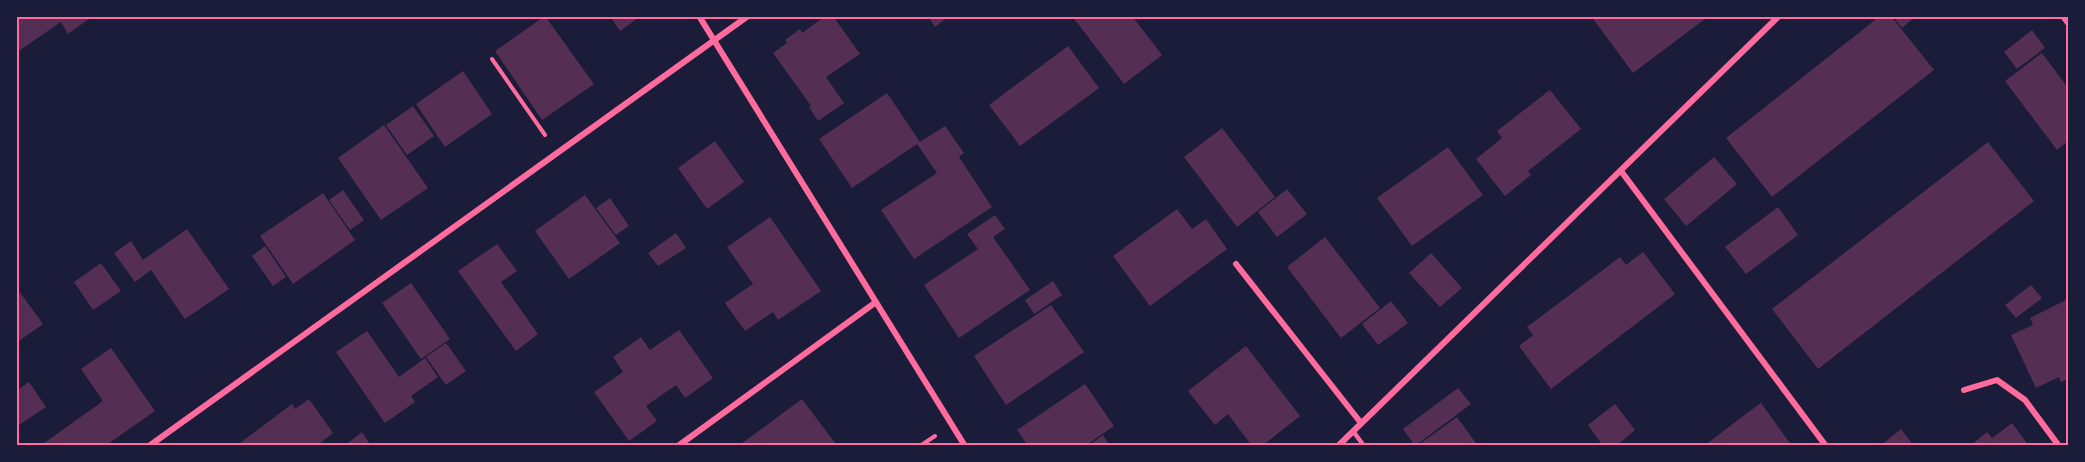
<svg xmlns="http://www.w3.org/2000/svg" width="2085" height="462" viewBox="0 0 2085 462" font-family="'PT Sans Narrow',sans-serif">
<style>
.building{fill:#542f53}
.lines{fill:none;stroke-linecap:round;stroke-linejoin:round}
.path{stroke:#ff6b9d;stroke-width:4}
.service{stroke:#ff6b9d;stroke-width:4.5}
.minor{stroke:#ff6b9d;stroke-width:6}
.neatline{fill:none;stroke:#ff6b9d;stroke-width:2}
</style>
<rect width="100%" height="100%" fill="#1b1b3a"/>
<!-- building -->
<path class="building" d="M16,16H93L68,34L61,22L16,53Z
M545,16L594,84L542,120L495,51Z
M610,16H641L620,31Z
M825,16H833L860,54L826,77L844,103L818,121L809,107L811,106L773,53L787,43L785,40L800,29L802,33Z
M928,16H949L935,27Z
M1072,16H1132L1162,55L1124,84Z
M1591,16H1709L1633,73Z
M1880,16H1891L1934,70L1772,197L1726,138Z
M1893,16H1916L1902,28Z
M2032,30L2045,48L2017,69L2004,52Z
M1068,46L1099,88L1020,146L989,105Z
M2042,53L2068,88V141L2057,150L2005,81Z
M463,71L492,114L445,147L416,104Z
M1550,90L1581,129L1528,171L1531,175L1505,196L1476,159L1502,138L1497,131Z
M887,93L920,142L945,126L964,153L959,157L992,207L914,259L881,210L937,173L917,144L852,188L819,139Z
M413,106L434,136L407,155L386,125Z
M384,125L428,188L381,220L338,158Z
M1222,128L1275,197L1237,227L1184,157Z
M715,141L744,182L707,209L678,168Z
M1988,142L2034,201L1818,369L1772,309Z
M1448,147L1483,195L1412,246L1377,198Z
M1714,157L1737,184L1686,226L1664,199Z
M1287,189L1307,214L1277,237L1258,212Z
M343,190L364,220L350,230L329,200Z
M323,193L355,240L293,284L260,236Z
M585,195L620,243L569,279L535,231Z
M610,198L629,226L616,235L596,208Z
M1778,207L1798,235L1746,274L1725,247Z
M1177,209L1192,229L1206,219L1227,249L1150,306L1113,256Z
M995,215L1005,229L993,237L1030,290L959,338L924,285L978,249L967,234Z
M770,217L821,291L778,320L773,312L745,331L725,303L753,284L727,247Z
M187,229L229,289L185,319L151,270L135,282L114,253L131,241L143,260Z
M676,233L686,248L658,266L648,253Z
M1325,237L1380,308L1341,338L1287,267Z
M497,244L517,271L501,282L538,334L516,351L458,271Z
M265,246L286,277L273,286L252,256Z
M1643,252L1675,294L1551,389L1519,346L1533,335L1527,327L1620,257L1626,265Z
M1431,253L1462,288L1440,307L1409,273Z
M101,263L121,291L93,310L74,282Z
M1053,281L1062,295L1034,314L1025,300Z
M411,283L450,339L421,359L382,303Z
M2031,285L2042,298L2016,318L2005,305Z
M16,287L43,324L16,343Z
M2068,299V379L2061,382L2059,377L2036,388L2011,335L2033,325L2030,318Z
M1391,301L1408,323L1378,345L1362,324Z
M1051,305L1084,352L1006,405L974,356Z
M679,330L713,378L685,398L676,385L646,406L657,421L629,441L594,392L623,372L613,357L641,337L650,350Z
M367,331L399,377L425,358L438,377L411,396L415,402L385,423L336,352Z
M446,343L466,371L446,385L426,357Z
M1246,346L1300,416L1262,446H1252L1228,414L1215,425L1188,391Z
M111,348L155,411L105,446H40L103,401L81,369Z
M29,382L46,407L16,427V391Z
M1085,384L1114,426L1085,446H1028L1017,430Z
M1458,388L1471,404L1415,446L1403,429Z
M309,399L333,433L317,446H236L292,404L295,409Z
M802,399L835,443L832,446H738Z
M1761,403L1792,446H1704L1743,416Z
M1615,404L1635,430L1616,446H1603L1588,425Z
M1457,417L1478,446H1417Z
M2012,423L2029,446H1970L1987,432L1992,438Z
M1901,429L1914,446H1880Z
M362,432L371,446H344Z
M1103,435L1110,446H1088Z"/>
<g class="lines">
<!-- path -->
<path class="path" d="M492,59L545,135
M920,446L935,436"/>
<!-- service -->
<path class="service" d="M1353,431L1364,446"/>
<!-- minor -->
<path class="minor" d="M699,16L965,446
M2063,16L2068,23
M1621,171L1826,446
M1236,264L1361,423
M1964,390L1997,380L2025,400L2059,446
M149,446L748,16
M678,446L876,302
M1338,446L1779,16"/>
</g>
<!-- border -->
<rect width="2085" height="462" fill="none" stroke="#1b1b3a" stroke-width="36"/>
<rect x="18" y="18" width="2049" height="426" class="neatline"/>
</svg>
